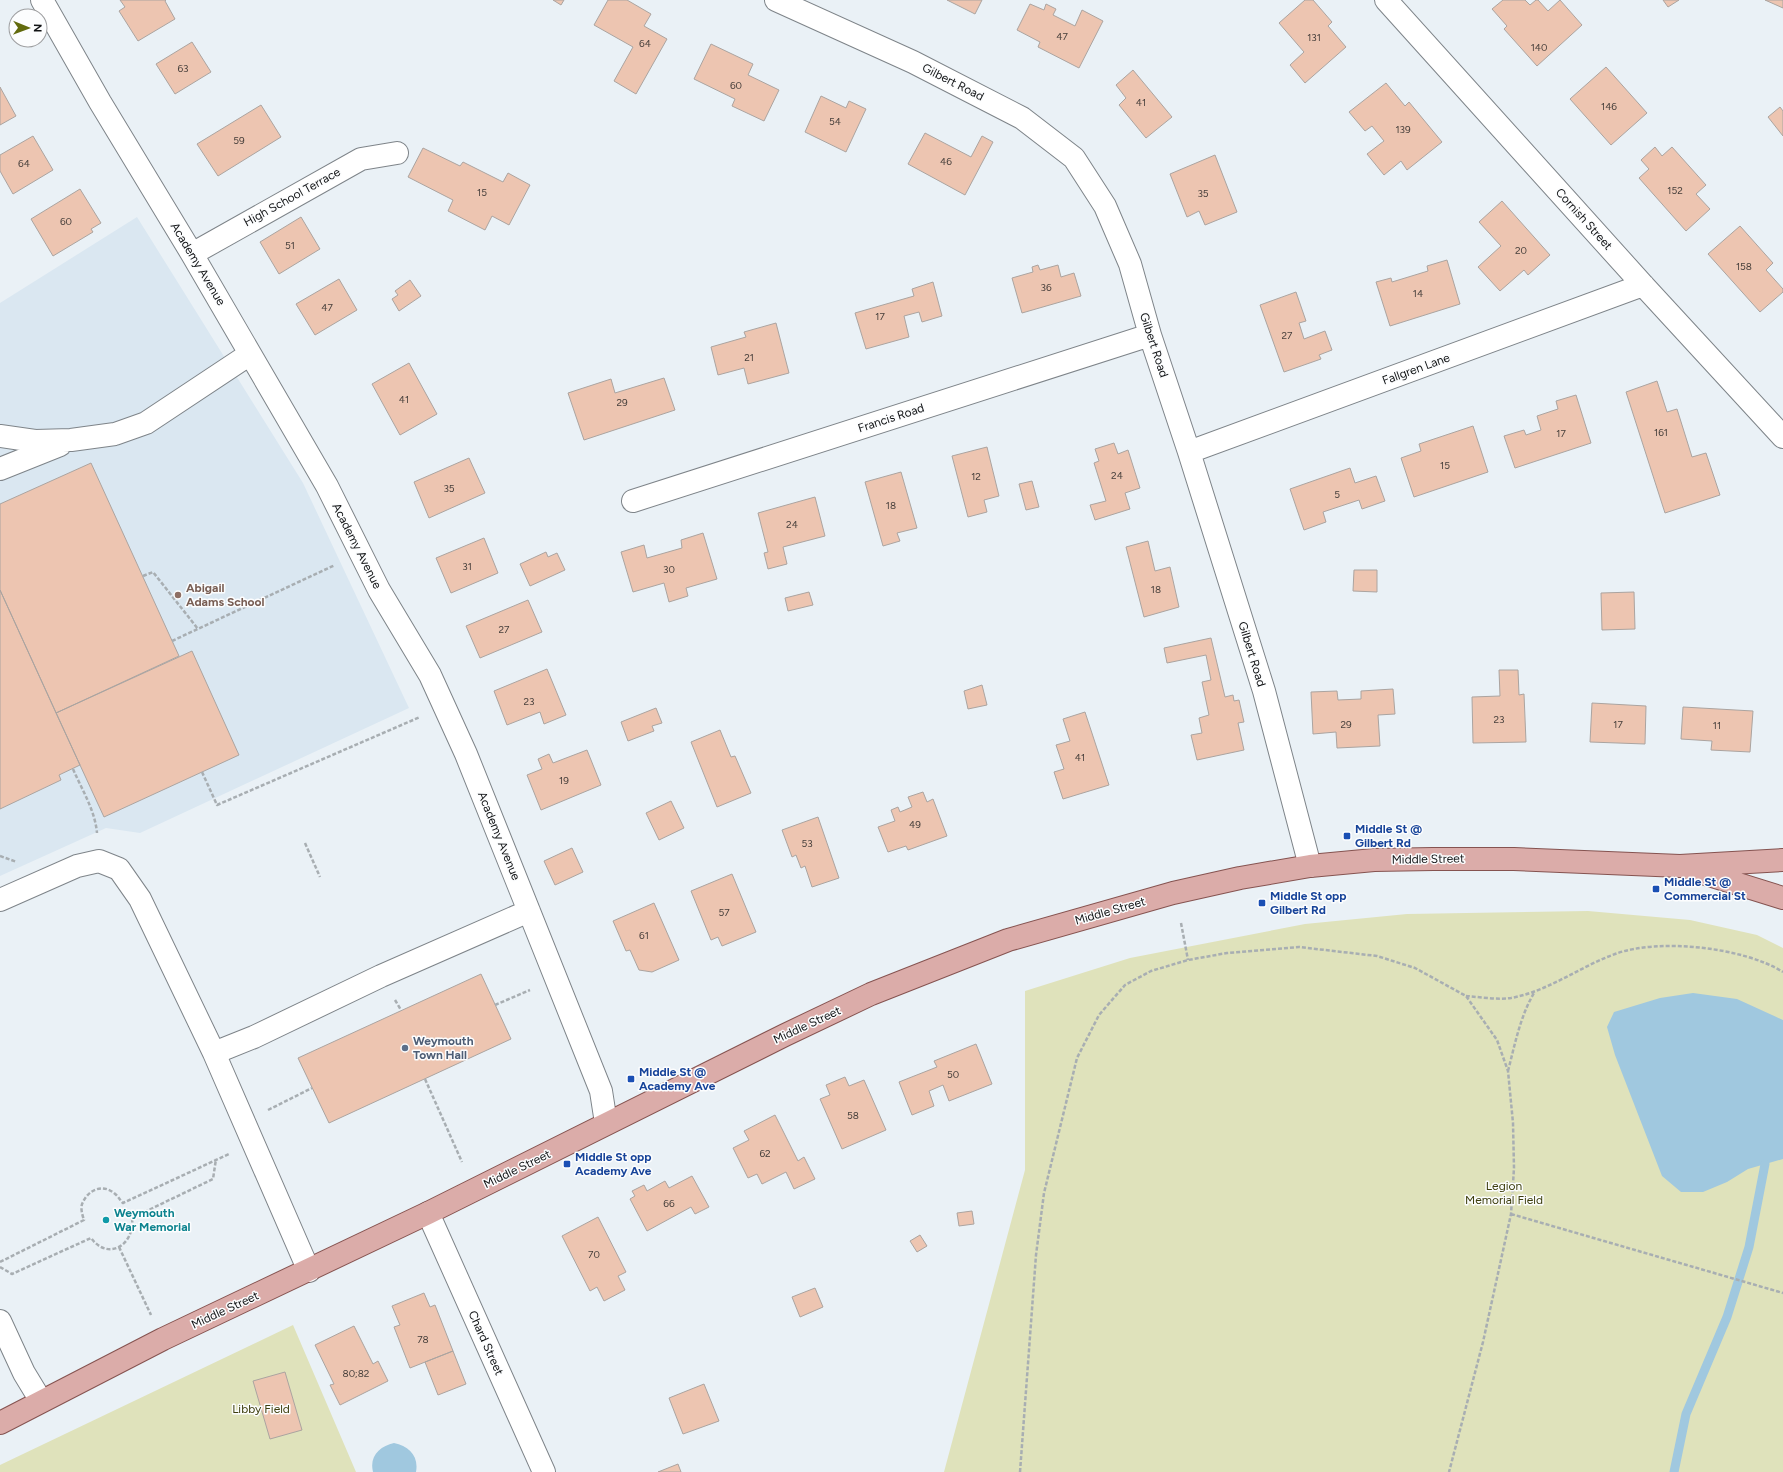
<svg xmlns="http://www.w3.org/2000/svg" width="1783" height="1472" viewBox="0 0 1783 1472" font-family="Figtree,sans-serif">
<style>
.built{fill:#dae7f1}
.green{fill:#dfe2bb}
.water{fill:#a0c8df}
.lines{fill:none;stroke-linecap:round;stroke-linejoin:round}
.stream{stroke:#a0c8df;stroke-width:9}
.building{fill:#edc5b1;stroke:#aba4a0}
.minor-casing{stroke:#7e8489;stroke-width:24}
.major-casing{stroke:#855350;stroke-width:24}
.path{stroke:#a8aeb2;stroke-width:2.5;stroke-dasharray:4 2;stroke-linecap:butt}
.minor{stroke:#fff;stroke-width:22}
.major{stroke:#dbaca9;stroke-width:22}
.education-dot{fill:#8d6e63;stroke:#fcfdfe;stroke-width:1.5}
.transit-dot{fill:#1a4fb4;stroke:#fcfdfe;stroke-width:1.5}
.service-dot{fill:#5c6f8a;stroke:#fcfdfe;stroke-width:1.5}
.culture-dot{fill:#0f9aa8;stroke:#fcfdfe;stroke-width:1.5}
.labels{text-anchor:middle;stroke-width:3;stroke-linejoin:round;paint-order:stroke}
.number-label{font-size:10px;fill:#48403c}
.street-label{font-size:12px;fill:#111315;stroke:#fcfdfe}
.education-label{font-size:12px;font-weight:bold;fill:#785e54;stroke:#fcfdfe;text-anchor:start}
.transit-label{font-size:12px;font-weight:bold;fill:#164399;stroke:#fcfdfe;text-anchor:start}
.service-label{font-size:12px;font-weight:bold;fill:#4e5e75;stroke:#fcfdfe;text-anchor:start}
.park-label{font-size:12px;fill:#3d3e0d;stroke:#fcfdfe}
.culture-label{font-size:12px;font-weight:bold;fill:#0d838f;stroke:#fcfdfe;text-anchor:start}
</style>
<rect width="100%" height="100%" fill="#eaf1f6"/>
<!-- built -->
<path class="built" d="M137,217L303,483L409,708L140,833L106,828L0,876V303Z"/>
<!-- green -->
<path class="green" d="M1588,911L1690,920L1757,935L1783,948V1472H944L1025,1170V991L1130,958L1305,924L1407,914Z
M293,1325L356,1472H0V1465Z"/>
<!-- water -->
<path class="water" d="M1693,993L1737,999L1783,1020V1159L1748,1169L1727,1182L1703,1192H1681L1662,1176L1615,1055L1607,1027L1614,1012L1660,998Z
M394,1443C409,1446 419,1456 416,1472H373C369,1456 380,1446 394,1443Z"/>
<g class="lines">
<!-- stream -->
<path class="stream" d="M1674,1472L1686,1414L1727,1317L1749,1247L1765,1164"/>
</g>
<!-- building -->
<path class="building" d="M120,0H166L165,1L175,19L138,41L119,11L125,7Z
M553,0H564L561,5Z
M608,0H627L651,14L644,26L667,39L636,94L614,81L633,47L594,25Z
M947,0H982L975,14Z
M1305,0H1313L1332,22L1328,26L1346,47L1305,83L1290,65L1304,52L1279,23Z
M1503,0H1525L1530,5L1536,0H1538L1548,11L1560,0L1582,25L1537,66L1504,29L1507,26L1492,9Z
M1663,0H1679L1668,7Z
M1765,0H1783V8Z
M1030,4L1044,10L1046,4L1056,9L1053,15L1075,26L1082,10L1103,21L1079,68L1038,47L1040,42L1017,30Z
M192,42L211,72L175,94L156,64Z
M711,44L753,64L748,75L779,90L764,121L732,106L735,99L694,79Z
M1606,67L1647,113L1611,145L1570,99Z
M1133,70L1172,117L1146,138L1119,105L1126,98L1116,85Z
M1386,83L1405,106L1409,102L1442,142L1407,170L1401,161L1384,175L1367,154L1384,141L1372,126L1365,131L1349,112Z
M0,87L16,116L0,125Z
M821,96L846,108L849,101L866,109L846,152L805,132Z
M261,105L281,137L218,176L197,144Z
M1780,107L1783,111V136L1768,117Z
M925,133L971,157L982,136L993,142L965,195L908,164Z
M33,136L53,170L13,194L0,171V155Z
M1655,147L1662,156L1672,147L1706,185L1696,194L1710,209L1686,231L1639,178L1649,169L1641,160Z
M423,148L460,166L463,162L503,182L508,173L530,185L509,225L492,216L485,230L448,211L453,200L408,177Z
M1215,155L1237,212L1205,225L1199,211L1187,217L1170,174Z
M80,189L101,223L91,229L93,232L53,256L31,219Z
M1502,201L1550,255L1528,275L1524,270L1500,291L1478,267L1501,246L1479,222Z
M301,217L320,249L279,274L260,242Z
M1740,226L1773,263L1766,270L1783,289V292L1760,312L1708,254Z
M1447,260L1460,304L1390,326L1376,282L1391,278L1392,282L1428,271L1427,266Z
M1038,265L1040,270L1058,265L1061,277L1074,273L1081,296L1022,313L1012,278L1033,272L1032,267Z
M339,279L357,310L315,335L296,304Z
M410,280L421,296L399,311L392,299L398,295L395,291Z
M933,282L942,316L922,322L919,312L904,316L909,337L866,349L855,313L914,296L912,289Z
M1296,292L1306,321L1299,323L1304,339L1325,331L1332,350L1319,355L1321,359L1284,372L1260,305Z
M776,323L789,373L748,384L744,368L718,375L711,347L746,337L744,332Z
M409,363L437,414L400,435L372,384Z
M664,378L675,410L584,440L568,393L611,379L615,393Z
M1657,381L1667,412L1677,409L1692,457L1706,453L1720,495L1665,513L1626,392Z
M1576,395L1591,443L1515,468L1504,436L1524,430L1526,435L1541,430L1537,416L1558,409L1556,401Z
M1473,426L1488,472L1414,497L1401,458L1421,451L1419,444Z
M1114,443L1118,454L1128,450L1140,488L1125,493L1130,509L1095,520L1090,505L1106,501L1094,463L1099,461L1095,449Z
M987,447L999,496L984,500L987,512L968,517L952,456Z
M469,458L485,493L429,518L414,482Z
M91,463L179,656L56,713L0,590V504Z
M1350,468L1355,483L1376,476L1385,501L1362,509L1359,500L1323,512L1326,522L1304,530L1290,489Z
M901,472L917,528L897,533L900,541L883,546L865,482Z
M1032,481L1039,507L1026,510L1019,484Z
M815,497L825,536L783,547L787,564L768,569L764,553L768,552L758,513Z
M703,533L717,579L686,588L688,596L669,602L664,583L633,592L621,552L644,545L647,558L682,548L681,540Z
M484,538L498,573L451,593L436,558Z
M1148,541L1155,571L1170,567L1179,607L1144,617L1126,547Z
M546,552L548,557L557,553L565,570L530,586L520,564Z
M1354,570H1377V592L1353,591Z
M0,590L80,765L59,775L61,780L0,809Z
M809,592L813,605L788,611L785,598Z
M1634,592L1635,629L1602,630L1601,593Z
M528,600L542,632L480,658L466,626Z
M1211,638L1225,697L1233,695L1234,701L1239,700L1244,722L1238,723L1244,750L1197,760L1191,735L1202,733L1199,718L1209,715L1202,682L1211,680L1206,655L1167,663L1164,648Z
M192,651L239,755L104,817L56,713Z
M547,669L566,715L544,724L540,712L507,725L494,691Z
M1499,670H1518L1519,695L1524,694L1526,742L1473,743L1472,697L1500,696Z
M982,685L987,705L968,709L964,691Z
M1393,689L1395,714L1378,715L1380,746L1337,748L1336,732L1313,734L1311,692L1337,691L1338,700L1361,699V691Z
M1592,703L1646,706L1645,744L1590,742Z
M1683,707L1753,711L1750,752L1711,750L1712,741L1681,739Z
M656,708L662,723L652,726L654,731L628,741L621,722Z
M1085,712L1109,785L1063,799L1054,772L1064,769L1056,745L1070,741L1063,719Z
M720,730L731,757L735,756L751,793L717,807L691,742Z
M587,750L601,785L541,810L527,775L542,769L538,759L549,754L553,763Z
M923,792L927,802L933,799L947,836L908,850L906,846L888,852L878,827L895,821L891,810L898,807L900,812L912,807L908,797Z
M671,801L684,828L659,840L646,813Z
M818,817L839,878L812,887L805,866L801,868L796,855L792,857L782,830Z
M572,848L583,872L555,885L544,861Z
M732,874L756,932L722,946L718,937L711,940L691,891Z
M654,903L679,960L652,972L639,970L630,950L626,951L613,921Z
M481,974L511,1039L329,1123L298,1058Z
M976,1044L992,1084L949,1101L943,1085L929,1091L934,1106L912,1115L899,1082L937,1067L934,1061Z
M845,1077L849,1086L864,1080L886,1130L842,1149L820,1099L830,1095L826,1085Z
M775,1115L798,1161L804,1157L815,1179L794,1189L786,1172L762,1184L757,1174L748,1178L733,1148L749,1140L744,1131Z
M692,1176L709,1207L695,1214L691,1207L647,1231L630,1199L635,1196L632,1191L644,1185L647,1191L665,1181L669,1188Z
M972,1211L974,1224L959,1226L957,1213Z
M598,1217L626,1272L618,1276L625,1290L604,1301L597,1287L590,1291L562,1236Z
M920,1235L927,1246L917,1252L910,1241Z
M815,1288L823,1307L800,1317L792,1297Z
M424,1293L430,1307L435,1305L453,1351L410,1368L394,1327L400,1325L392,1306Z
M354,1326L373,1364L378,1361L388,1381L340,1405L330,1385L334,1384L315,1345Z
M453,1351L466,1384L438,1395L425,1362Z
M285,1372L302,1430L270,1439L253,1381Z
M704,1384L719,1421L683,1434L669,1398Z
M678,1464L681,1472H658Z"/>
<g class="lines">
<defs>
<path id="minor" d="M42,0L100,102L192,254L327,486L379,590L430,675L466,754L601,1091L606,1123
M776,0L913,62L1022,118L1074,158L1105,206L1130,264L1150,335L1189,452L1264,691L1310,866
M1386,0L1643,285L1783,437
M192,254L361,159L397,153
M0,436L35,441L71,440L115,434L146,423L250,354
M1189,452L1643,285
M0,469L60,445
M633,501L1150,335
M0,900L77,866L99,861L119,869L140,899L214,1053L309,1271
M214,1053L254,1037L381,976L529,911
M428,1213L544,1472
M0,1321L24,1373L41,1401"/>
<path id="major" d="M1693,870L1783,898
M0,1423L163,1339L428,1213L785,1035L871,994L1008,940L1173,893L1240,878L1310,866L1374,860L1433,859H1514L1680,866L1783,860"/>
</defs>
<!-- minor casing -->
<use href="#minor" class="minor-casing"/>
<!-- major casing -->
<use href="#major" class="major-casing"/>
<!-- path -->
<path class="path" d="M143,576L153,572L198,629
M172,641L335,565
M73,769C82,790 95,810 97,833
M202,772L217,805L420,717
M305,843L320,877
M0,856L17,862
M1181,923L1188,960
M1466,996C1480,997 1497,1000 1511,998C1549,991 1579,967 1615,954C1658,938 1743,947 1783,972
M395,1000L401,1010
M495,1005L530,990
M1508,1071C1515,1044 1520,1017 1534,993
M425,1079L462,1162
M268,1110L312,1088
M1511,1214L1783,1293
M119,1247L151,1315
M0,1262L84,1220C82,1214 80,1207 83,1202C89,1189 103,1184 114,1193C118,1196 120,1200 123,1203L229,1154
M0,1267L12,1274L91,1238C109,1262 135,1244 132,1218L213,1179L216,1159
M1020,1472L1036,1255L1044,1193L1077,1058L1099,1015L1125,985L1151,971L1188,960L1227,953L1299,947L1377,956L1415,968L1466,996L1497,1040L1508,1071L1513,1123L1514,1168L1511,1214L1483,1342L1449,1472"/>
<!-- minor -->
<use href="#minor" class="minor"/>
<!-- major -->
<use href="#major" class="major"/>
</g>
<!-- markers -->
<circle class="education-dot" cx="178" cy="595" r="4"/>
<g class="transit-dot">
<rect x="1343" y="832" width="8" height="8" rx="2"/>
<rect x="1652" y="885" width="8" height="8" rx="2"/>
<rect x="1258" y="899" width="8" height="8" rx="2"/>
<rect x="627" y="1075" width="8" height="8" rx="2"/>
<rect x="563" y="1160" width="8" height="8" rx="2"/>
</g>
<circle class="service-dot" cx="405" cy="1048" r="4"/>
<circle class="culture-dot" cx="106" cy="1220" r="4"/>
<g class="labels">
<!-- number labels -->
<g class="number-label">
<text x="1062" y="40">47</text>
<text x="1314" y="41">131</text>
<text x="645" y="47">64</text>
<text x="1539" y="51">140</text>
<text x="183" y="72">63</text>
<text x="736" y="89">60</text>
<text x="1141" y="106">41</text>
<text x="1609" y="110">146</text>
<text x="835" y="125">54</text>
<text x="1403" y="133">139</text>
<text x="239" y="144">59</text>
<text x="946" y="165">46</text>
<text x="24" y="167">64</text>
<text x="1675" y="194">152</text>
<text x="482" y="196">15</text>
<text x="1203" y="197">35</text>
<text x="66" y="225">60</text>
<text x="290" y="249">51</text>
<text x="1521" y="254">20</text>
<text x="1744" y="270">158</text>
<text x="1046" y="291">36</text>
<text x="1418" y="297">14</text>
<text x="327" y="311">47</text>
<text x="880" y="320">17</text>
<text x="1287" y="339">27</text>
<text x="749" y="361">21</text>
<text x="404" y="403">41</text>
<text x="622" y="406">29</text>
<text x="1661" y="436">161</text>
<text x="1561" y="437">17</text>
<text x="1445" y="469">15</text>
<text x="1117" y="479">24</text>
<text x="976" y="480">12</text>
<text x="449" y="492">35</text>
<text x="1337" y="498">5</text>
<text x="891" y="509">18</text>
<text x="792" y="528">24</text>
<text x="467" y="570">31</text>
<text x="669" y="573">30</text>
<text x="1156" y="593">18</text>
<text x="504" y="633">27</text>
<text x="529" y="705">23</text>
<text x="1499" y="723">23</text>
<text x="1346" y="728">29</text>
<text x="1618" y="728">17</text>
<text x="1717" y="729">11</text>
<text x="1080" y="761">41</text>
<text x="564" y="784">19</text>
<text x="915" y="828">49</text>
<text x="807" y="847">53</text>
<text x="724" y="916">57</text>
<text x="644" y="939">61</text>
<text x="953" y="1078">50</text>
<text x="853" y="1119">58</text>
<text x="765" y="1157">62</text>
<text x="669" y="1207">66</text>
<text x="594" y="1258">70</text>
<text x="423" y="1343">78</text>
<text x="356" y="1377">80;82</text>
</g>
<!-- street labels -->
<g class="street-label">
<text transform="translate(953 82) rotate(27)" y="4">Gilbert Road</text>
<text transform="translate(292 197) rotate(-29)" y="4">High School Terrace</text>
<text transform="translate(1584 219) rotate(48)" y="4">Cornish Street</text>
<text transform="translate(198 264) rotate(59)" y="4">Academy Avenue</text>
<text transform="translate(1154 345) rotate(72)" y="4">Gilbert Road</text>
<text transform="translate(1416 369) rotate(-20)" y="4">Fallgren Lane</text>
<text transform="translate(891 418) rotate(-18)" y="4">Francis Road</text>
<text transform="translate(357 546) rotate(63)" y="4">Academy Avenue</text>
<text transform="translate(1252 654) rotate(73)" y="4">Gilbert Road</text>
<text transform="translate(499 836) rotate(68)" y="4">Academy Avenue</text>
<text transform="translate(1428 859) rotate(-1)" y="4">Middle Street</text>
<text transform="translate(1110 911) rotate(-16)" y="4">Middle Street</text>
<text transform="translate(807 1025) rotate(-25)" y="4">Middle Street</text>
<text transform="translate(517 1169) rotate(-26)" y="4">Middle Street</text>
<text transform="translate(225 1310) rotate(-25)" y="4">Middle Street</text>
<text transform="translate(486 1343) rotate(66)" y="4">Chard Street</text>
</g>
<!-- education labels -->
<g class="education-label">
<text x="186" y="592">Abigail<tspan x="186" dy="14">Adams School</tspan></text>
</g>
<!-- transit labels -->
<g class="transit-label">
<text x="1355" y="833">Middle St @<tspan x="1355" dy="14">Gilbert Rd</tspan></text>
<text x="1664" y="886">Middle St @<tspan x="1664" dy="14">Commercial St</tspan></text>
<text x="1270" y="900">Middle St opp<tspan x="1270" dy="14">Gilbert Rd</tspan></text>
<text x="639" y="1076">Middle St @<tspan x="639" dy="14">Academy Ave</tspan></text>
<text x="575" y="1161">Middle St opp<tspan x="575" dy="14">Academy Ave</tspan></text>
</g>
<!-- service labels -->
<g class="service-label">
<text x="413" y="1045">Weymouth<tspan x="413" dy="14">Town Hall</tspan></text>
</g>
<!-- park labels -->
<g class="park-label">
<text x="1504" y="1190">Legion<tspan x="1504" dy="14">Memorial Field</tspan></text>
<text x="261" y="1413">Libby Field</text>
</g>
<!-- culture labels -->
<g class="culture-label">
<text x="114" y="1217">Weymouth<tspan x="114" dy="14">War Memorial</tspan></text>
</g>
</g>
<!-- north arrow -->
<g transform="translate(28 28) rotate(91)"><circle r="19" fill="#fcfdfe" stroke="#9e9fa1"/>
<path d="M0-3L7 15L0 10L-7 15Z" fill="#616a0d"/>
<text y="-6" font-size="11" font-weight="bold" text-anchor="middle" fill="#111315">N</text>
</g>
</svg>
